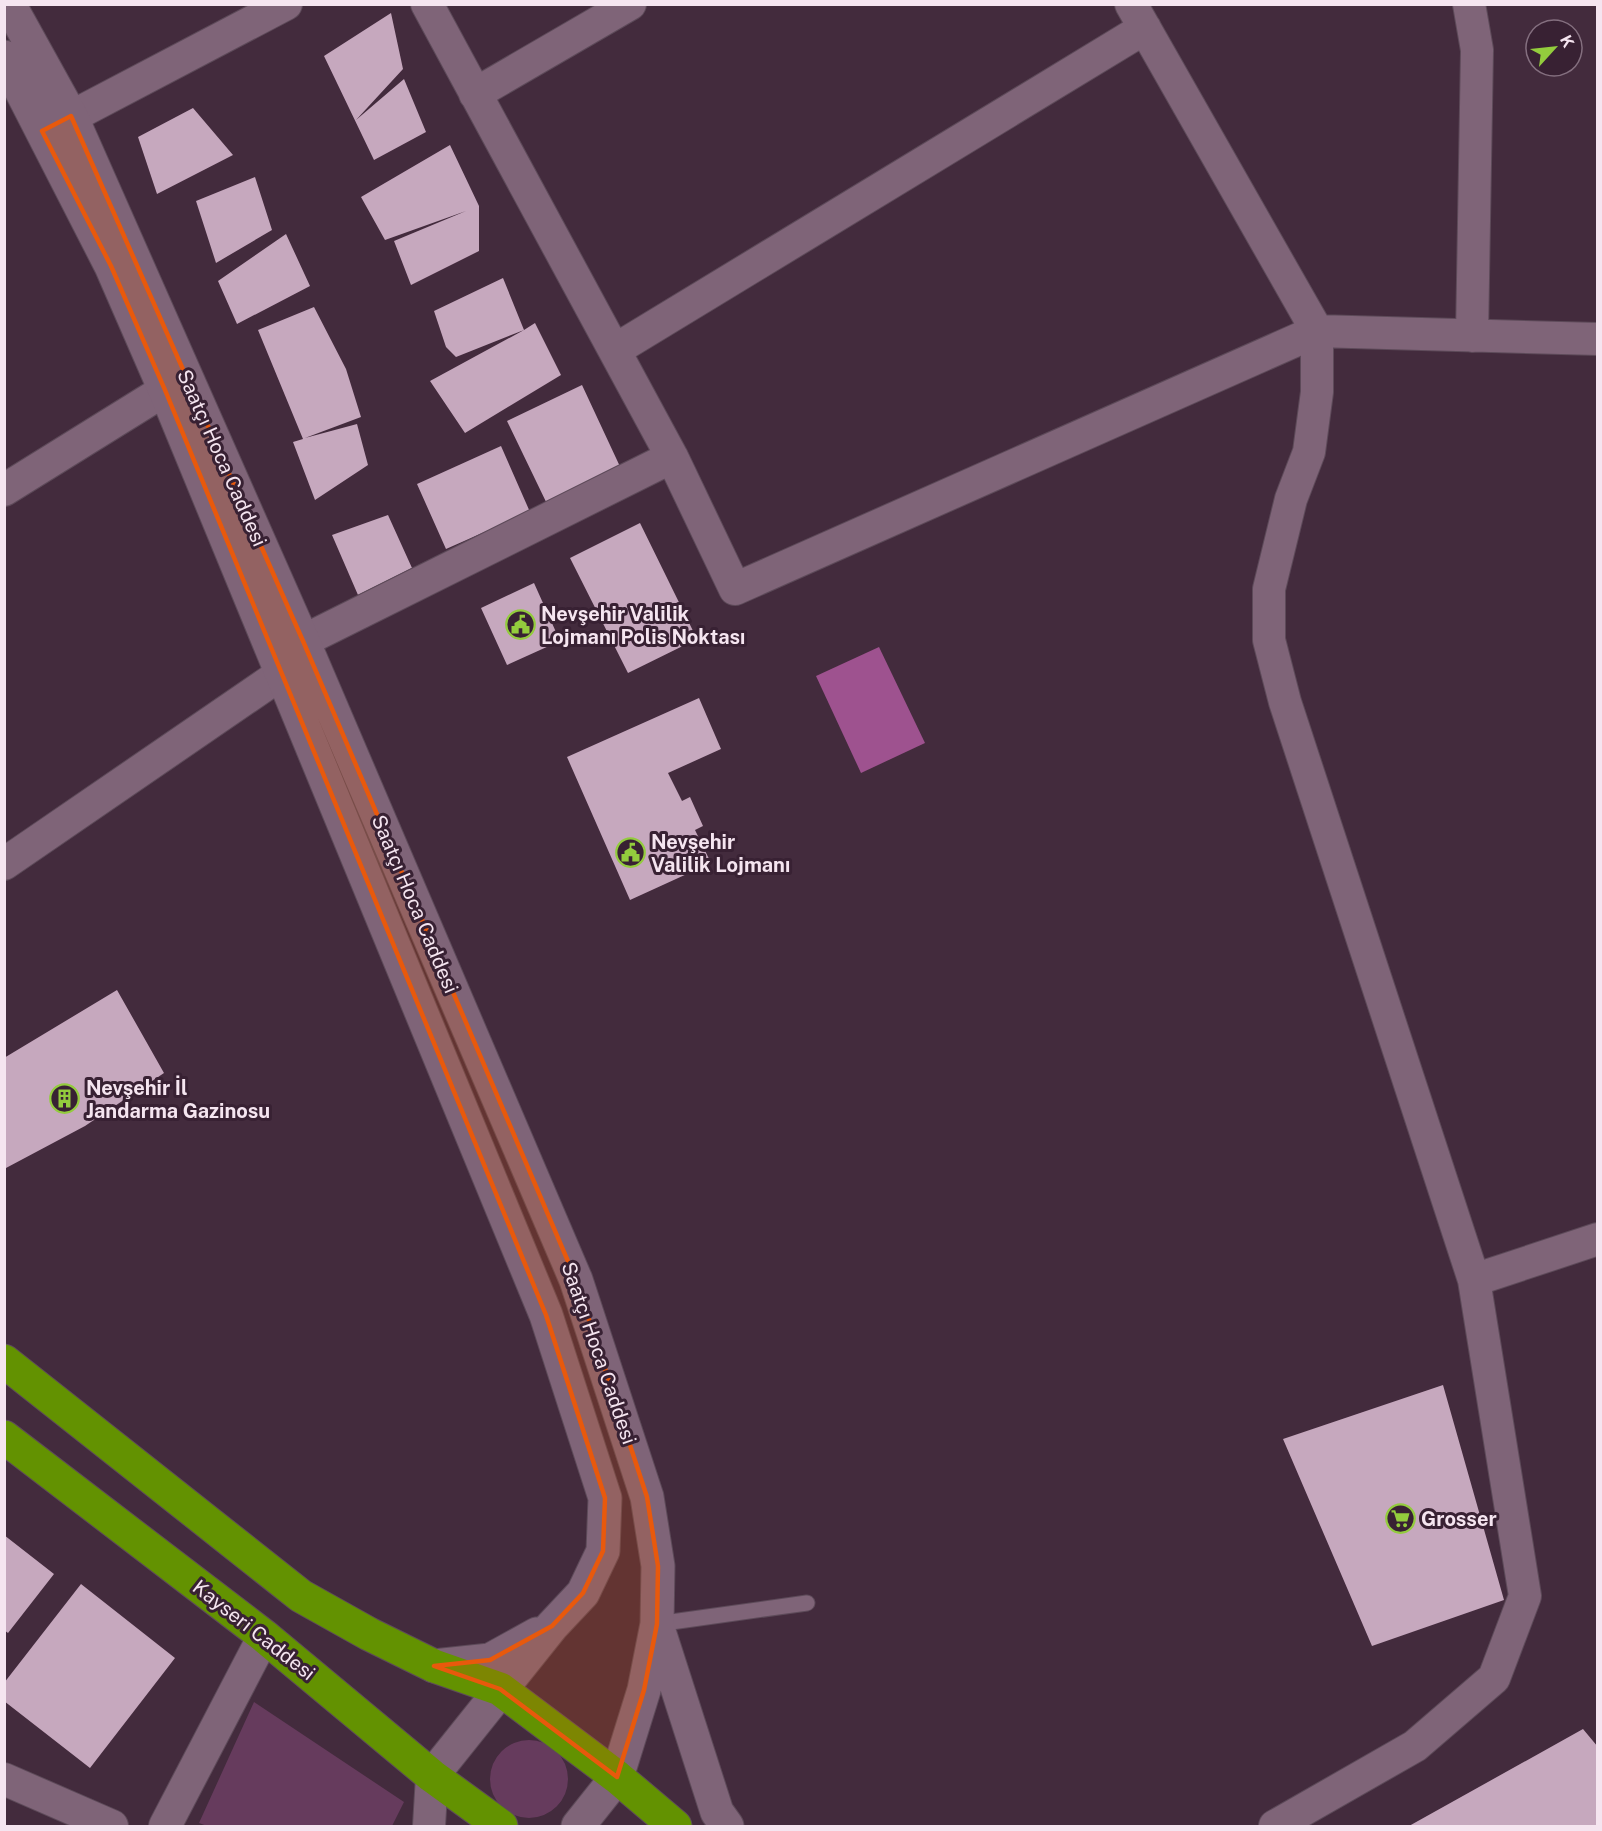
<svg xmlns="http://www.w3.org/2000/svg" width="1602" height="1831" viewBox="0 0 1602 1831" font-family="'Public Sans',sans-serif">
<style>
.green{fill:#663b5d}
.water{fill:#9e528f}
.building{fill:#c6a8be}
.lines{fill:none;stroke-linecap:round;stroke-linejoin:round}
.lane-casing{stroke:#5d4a59;stroke-width:17}
.street-casing{stroke:#5d4a59;stroke-width:34}
.secondary-casing{stroke:#5d4a59;stroke-width:35}
.highway-casing{stroke:#5d4a59;stroke-width:35}
.lane{stroke:#7f6478;stroke-width:15}
.street{stroke:#7f6478;stroke-width:32}
.secondary{stroke:#7f6478;stroke-width:33}
.highway{stroke:#639201;stroke-width:33}
.marked{fill:#e8590c;fill-opacity:0.2;stroke:#e8590c;stroke-width:4.5;stroke-linejoin:round}
.labels{text-anchor:middle;stroke-width:6;stroke-linejoin:round;paint-order:stroke}
.street-label{font-size:20px;fill:#f5e5f0;stroke:#382133}
.poi-label{font-size:20px;font-weight:bold;fill:#f5e5f0;stroke:#382133;text-anchor:start}
</style>
<rect width="100%" height="100%" fill="#432b3d"/>
<!-- green -->
<path class="green" d="M254,1702L404,1802L392,1826H207L199,1823Z
M490 1779a39 39 0 1 1 78 0a39 39 0 1 1-78 0Z"/>
<!-- water -->
<path class="water" d="M879,647L925,743L861,773L816,676Z"/>
<!-- building -->
<path class="building" d="M391,13L403,69L356,120L404,79L426,132L374,160L324,56Z
M193,108L233,155L157,194L138,137Z
M450,145L479,206V251L411,285L394,241L466,211L385,240L361,197Z
M255,177L272,230L216,263L196,201Z
M286,234L310,286L237,324L218,281Z
M503,278L524,330L535,323L561,375L465,433L430,381L524,330L456,357L446,347L434,311Z
M314,307L346,369L361,417L305,438L357,424L368,465L315,500L293,442L303,439L258,330Z
M582,385L623,473L549,508L507,421Z
M501,446L530,512L446,549L417,484Z
M388,515L412,568L358,595L332,535Z
M640,523L697,639L628,673L570,558Z
M534,583L560,641L507,665L481,608Z
M699,698L721,749L668,773L682,801L690,797L703,826L695,830L711,863L630,900L567,757Z
M117,990L164,1073L85,1126L6,1168L4,1058Z
M1443,1385L1504,1600L1372,1646L1283,1439Z
M4,1535L54,1574L8,1633L4,1630Z
M81,1584L175,1658L90,1768L4,1701V1683Z
M1583,1729L1598,1747V1826H1409Z"/>
<g class="lines">
<defs>
<path id="lane" d="M657,1624L807,1603"/>
<path id="street" d="M427,4L672,457L735,589L1317,331V392L1309,452L1291,499L1269,589V640L1285,702L1474,1280L1525,1596L1494,1678L1415,1746L1275,1826
M1131,4L1317,331L1598,339
M1469,4L1477,50L1472,336
M475,94L630,4
M48,129L286,4
M615,350L1145,28
M4,490L165,390
M303,641L672,457
M4,864L281,674
M1474,1280L1598,1239
M4,1779L112,1826
M165,1826L264,1636
M429,1826L432,1776"/>
<path id="secondary" d="M9,4L71,116L303,641L576,1280L647,1497L658,1566L657,1624L644,1690L617,1777L578,1826
M4,57L111,266L165,390L546,1315L605,1498L603,1551L583,1593L552,1626L432,1776
M657,1625L717,1812L727,1826
M434,1666L490,1660L537,1634"/>
<path id="highway" d="M4,1361L301,1596L369,1634L434,1666L500,1689L617,1777L675,1826
M4,1437L264,1636L432,1776L501,1826"/>
</defs>
<!-- lane casing -->
<use href="#lane" class="lane-casing"/>
<!-- street casing -->
<use href="#street" class="street-casing"/>
<!-- secondary casing -->
<use href="#secondary" class="secondary-casing"/>
<!-- highway casing -->
<use href="#highway" class="highway-casing"/>
<!-- lane -->
<use href="#lane" class="lane"/>
<!-- street -->
<use href="#street" class="street"/>
<!-- secondary -->
<use href="#secondary" class="secondary"/>
<!-- highway -->
<use href="#highway" class="highway"/>
</g>
<!-- marked area -->
<path class="marked" d="M71,116L303,641L576,1280L647,1497L658,1566L657,1624L644,1690L617,1777L500,1689L434,1666L490,1660L552,1626L583,1593L603,1551L605,1498L546,1315L165,390L111,266L42,131Z"/>
<!-- icons -->
<defs>
<symbol id="civic-ring" viewBox="-11 -11 22 22"><circle r="9.5" fill="#382133" stroke="#93cc3d" stroke-width="1.5"/><path d="M-.6-6.5H3V-4.5H.6V-3L4-1V1h2V6H-6V1h2V-1L-.6-3ZM-1.2 2.5V6h2.4V2.5Z" fill="#93cc3d"/></symbol>
<symbol id="building-ring" viewBox="-11 -11 22 22"><circle r="9.5" fill="#382133" stroke="#93cc3d" stroke-width="1.5"/><path d="M-4-6H4V6H1V3H-1V6H-4ZM-2.5-4.3h1.7v1.8h-1.7ZM.8-4.3h1.7v1.8H.8ZM-2.5-1h1.7V.8h-1.7ZM.8-1h1.7V.8H.8Z" fill="#93cc3d"/></symbol>
<symbol id="supermarket-ring" viewBox="-11 -11 22 22"><circle r="9.5" fill="#382133" stroke="#93cc3d" stroke-width="1.5"/><path d="M-6-5.5h2.5l.6 2H6L4.5 2H-2.5L-4.4-4H-6ZM-1.5 3.2a1.3 1.3 0 1 0 .1 0ZM3 3.2a1.3 1.3 0 1 0 .1 0Z" fill="#93cc3d"/></symbol>
</defs>
<g fill-rule="evenodd">
<use href="#civic-ring" x="504" y="608" width="33" height="33"/>
<use href="#civic-ring" x="614" y="836" width="33" height="33"/>
<use href="#building-ring" x="48" y="1082" width="33" height="33"/>
<use href="#supermarket-ring" x="1384" y="1502" width="33" height="33"/>
</g>
<g class="labels">
<!-- street labels -->
<g class="street-label">
<text transform="translate(222 458) rotate(66)" y="7">Saatçı Hoca Caddesi</text>
<text transform="translate(415 904) rotate(67)" y="7">Saatçı Hoca Caddesi</text>
<text transform="translate(599 1353) rotate(71)" y="7">Saatçı Hoca Caddesi</text>
<text transform="translate(254 1630) rotate(38)" y="7">Kayseri Caddesi</text>
</g>
<!-- poi labels -->
<g class="poi-label">
<text x="541" y="621">Nevşehir Valilik<tspan x="541" dy="23">Lojmanı Polis Noktası</tspan></text>
<text x="651" y="849">Nevşehir<tspan x="651" dy="23">Valilik Lojmanı</tspan></text>
<text x="86" y="1095">Nevşehir İl<tspan x="86" dy="23">Jandarma Gazinosu</tspan></text>
<text x="1421" y="1526">Grosser</text>
</g>
</g>
<!-- border -->
<rect width="1602" height="1831" fill="none" stroke="#f5e5f0" stroke-width="12"/>
<!-- north arrow -->
<g transform="translate(1554 48) rotate(63)"><circle r="28" fill="#382133" stroke="#846f7f" stroke-width="1.5"/>
<path d="M0-4.5L10 22L0 15L-10 22Z" fill="#93cc3d"/>
<text y="-9" font-size="16" font-weight="bold" text-anchor="middle" fill="#f5e5f0">K</text>
</g>
</svg>
